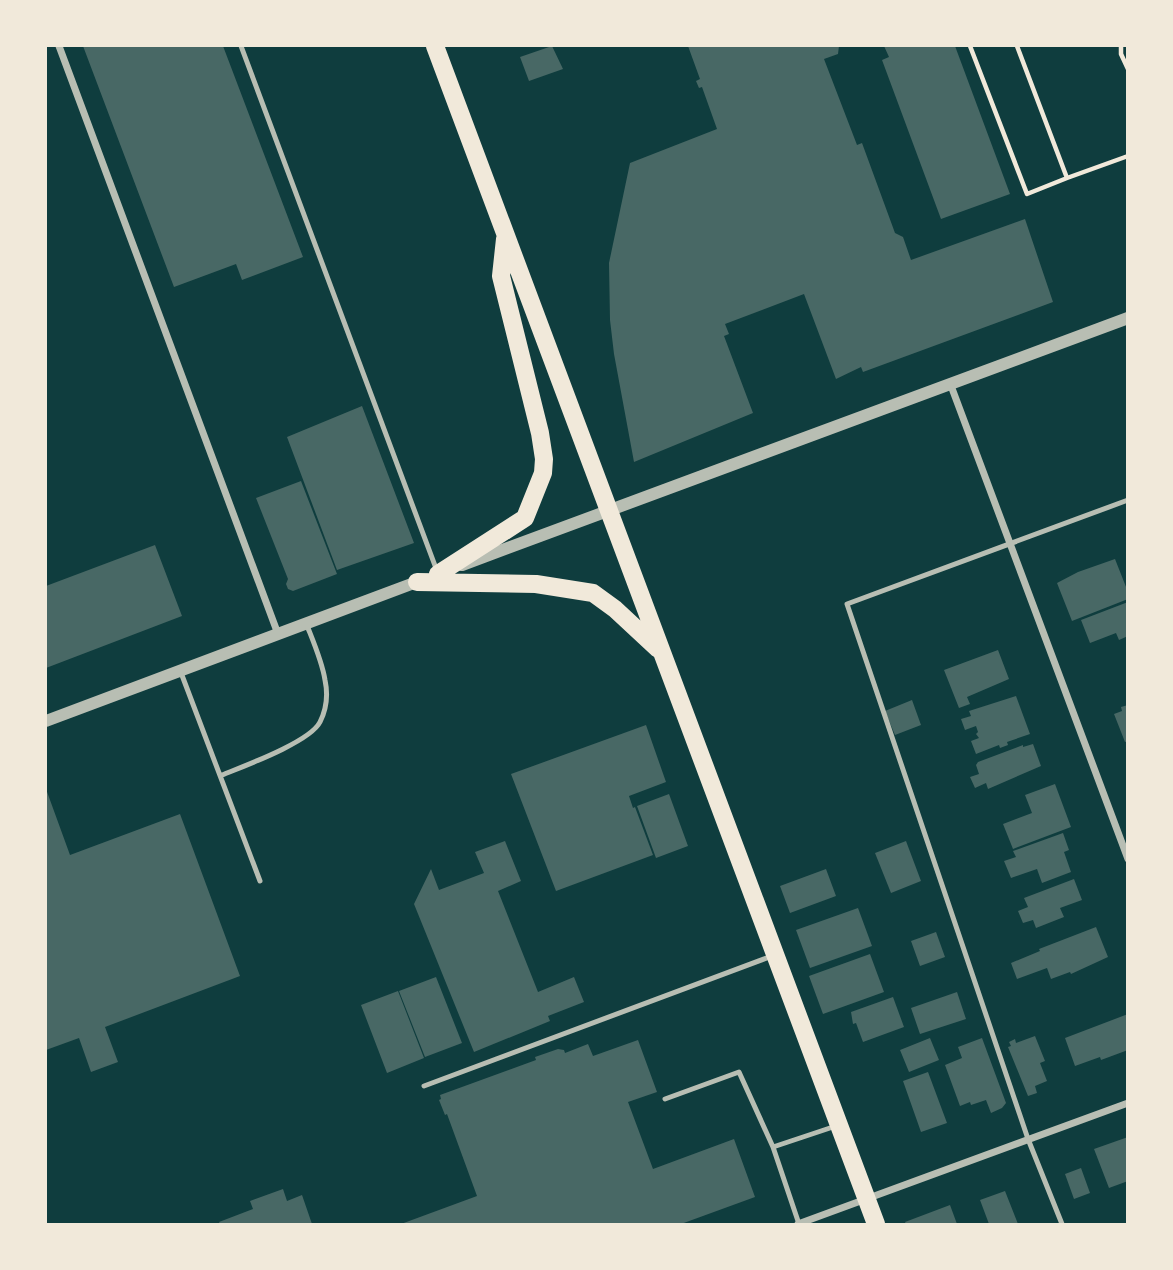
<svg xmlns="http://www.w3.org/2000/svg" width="1173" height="1270" viewBox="0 0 1173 1270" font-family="'Roboto Serif',serif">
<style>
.building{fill:#486865}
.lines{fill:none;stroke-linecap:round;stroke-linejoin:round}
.path{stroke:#f1e9da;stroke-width:4.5}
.service{stroke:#b8beb3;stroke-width:5}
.minor{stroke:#b8beb3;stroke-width:7}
.tertiary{stroke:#b8beb3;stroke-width:12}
.primary{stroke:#f1e9da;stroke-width:18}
</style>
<rect width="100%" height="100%" fill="#0f3d3e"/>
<!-- building -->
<path class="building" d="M83,46H223L303,257L242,280L236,264L174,287Z
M552,46L563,69L529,81L520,57Z
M688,46H839L838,54L824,59L857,145L862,143L895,233L903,237L911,260L1025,219L1053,302L863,372L861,367L836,379L804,294L725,324L729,334L724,336L753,413L634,462L614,354L610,320L609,263L630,163L717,129L702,87L699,88L696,81L700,79Z
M884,46H955L1010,194L941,219L882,60L889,57Z
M362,406L414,543L337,570L287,437Z
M301,481L337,574L293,591L288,589L286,584L288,579L256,498Z
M155,545L182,616L46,668V586Z
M1115,559L1128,592V599L1072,621L1057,583L1078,572Z
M1128,602V636L1119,640L1116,633L1090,643L1081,620Z
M998,650L1009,679L967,697L970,704L959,708L944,670Z
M1016,696L1030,734L1007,742L1008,745L1000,748L999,745L976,754L971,741L979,738L976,734L978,732L976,726L965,730L961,719L971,716L969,711Z
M912,700L921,725L895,735L885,711Z
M1128,705V741L1125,742L1114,714L1122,711L1121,707Z
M646,725L666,782L629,796L633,808L635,807L653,855L556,891L511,774Z
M1033,744L1041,766L988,789L986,783L975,788L970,777L979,774L976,765L978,762L1023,745V747Z
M1055,784L1071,827L1013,849L1003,824L1032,813L1025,795Z
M46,789L70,855L180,814L240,976L105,1027L118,1062L91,1072L79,1038L46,1050Z
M669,794L688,846L656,858L637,806Z
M1063,833L1069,850L1064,852L1071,872L1042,883L1037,869L1011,878L1004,861L1016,857L1013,851Z
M505,841L521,881L498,891L538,992L574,977L584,1002L548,1016L550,1021L474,1052L414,904L431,869L439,890L484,873L475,852Z
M906,841L921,881L891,893L875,853Z
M826,869L836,896L790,913L780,886Z
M1074,879L1082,900L1060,908L1064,917L1036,928L1033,920L1023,923L1018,911L1028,907L1024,898Z
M858,908L872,946L810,968L796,930Z
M1096,927L1108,957L1071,974L1070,972L1051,979L1047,968L1017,979L1011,963L1040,951L1039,949Z
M936,932L945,957L920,966L911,941Z
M870,954L884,992L823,1014L809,976Z
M436,977L462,1043L425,1057L399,991Z
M398,991L424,1058L387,1073L361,1005Z
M957,992L966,1019L920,1034L911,1008Z
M893,997L904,1027L863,1042L856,1023L853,1024L851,1012Z
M1128,1014V1050L1101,1060L1100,1057L1075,1066L1065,1038Z
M1035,1036L1045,1061L1040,1063L1047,1081L1035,1086L1037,1093L1028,1096L1008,1047L1011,1046L1009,1042L1015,1039L1016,1043Z
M930,1038L939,1060L909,1072L900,1050Z
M982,1038L1006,1103L1002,1108L991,1113L986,1100L971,1105L970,1102L960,1106L945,1065L962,1058L958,1047Z
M638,1040L657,1092L628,1102L653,1169L734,1139L755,1197L681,1224H401L477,1196L447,1114L445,1115L439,1100L441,1099L440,1095L536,1060L535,1057L558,1049L564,1050L565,1053L588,1044L593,1056Z
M928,1072L947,1123L921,1132L903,1081Z
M1128,1137V1181L1109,1188L1094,1149Z
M1081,1168L1090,1193L1074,1199L1065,1174Z
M283,1189L287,1201L302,1195L312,1224H220L219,1222L253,1209L250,1201Z
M1005,1191L1018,1224H989L980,1200Z
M950,1205L957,1224H906L905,1222Z"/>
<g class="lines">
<!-- path -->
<path class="path" d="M970,46L1027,194L1067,178
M1017,46L1067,178L1128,156
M1121,46V54L1128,69"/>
<!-- service -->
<path class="service" d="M241,46L437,571
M180,670L260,881
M222,775C244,766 310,742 320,722C327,708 328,694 325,680C322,661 313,641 306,623
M424,1086L772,956
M665,1099L739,1072L773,1147L799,1224
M773,1147L836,1126
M1062,1224L1028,1139L847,604L1128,500"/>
<!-- minor -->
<path class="minor" d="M59,46L278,634
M950,383L1128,859
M798,1224L1128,1103"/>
<!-- tertiary -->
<path class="tertiary" d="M462,565L1128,318
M46,721L422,580"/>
<!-- primary -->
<path class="primary" d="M435,46L876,1224
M438,574L525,518L543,473L544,459L540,433L501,276L505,239
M417,582L536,584L593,593L615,609L658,649"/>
</g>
<!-- border -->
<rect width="1173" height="1270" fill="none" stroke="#f1e9da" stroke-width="94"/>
</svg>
